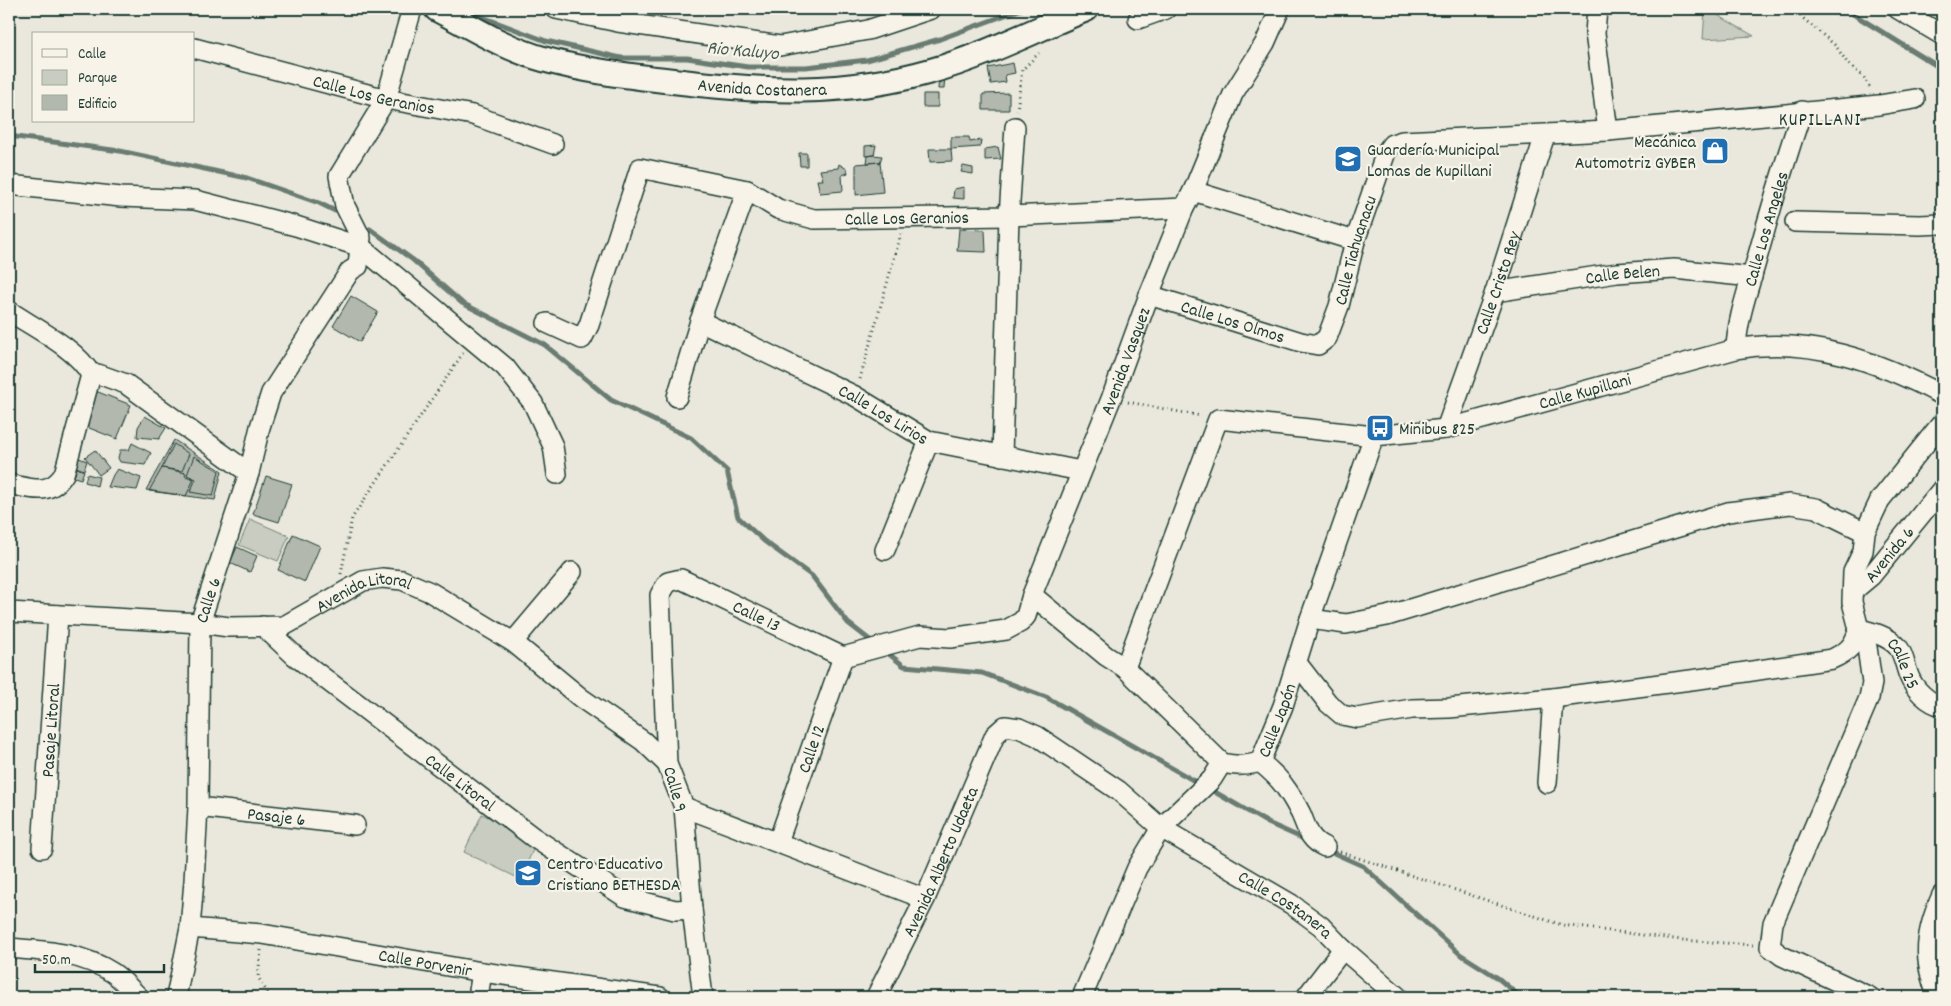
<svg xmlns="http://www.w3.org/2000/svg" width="1951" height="1006" viewBox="0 0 1951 1006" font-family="Dekko,sans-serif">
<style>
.green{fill:#c8ccc1;stroke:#74847a}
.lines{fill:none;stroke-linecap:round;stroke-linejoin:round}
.stream{stroke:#6a7c72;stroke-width:5}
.building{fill:#b2b8ae;stroke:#1f3d34}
.minor-casing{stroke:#1f3d34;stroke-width:22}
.major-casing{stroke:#1f3d34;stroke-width:28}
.path{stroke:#1f3d34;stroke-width:3;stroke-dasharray:1 4;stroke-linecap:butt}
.minor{stroke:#f7f3e8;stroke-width:19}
.major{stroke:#f7f3e8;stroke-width:24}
.labels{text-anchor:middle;stroke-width:4.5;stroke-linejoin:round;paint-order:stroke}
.street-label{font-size:18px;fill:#1f3d34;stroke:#f7f3e8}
.poi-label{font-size:18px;fill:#1f3d34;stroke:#f7f3e8;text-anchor:start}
.water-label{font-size:19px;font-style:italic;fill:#445c53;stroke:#f7f3e8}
.neighbourhood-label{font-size:19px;letter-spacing:1px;fill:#1f3d34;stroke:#f7f3e8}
</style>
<rect width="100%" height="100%" fill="#eae8dd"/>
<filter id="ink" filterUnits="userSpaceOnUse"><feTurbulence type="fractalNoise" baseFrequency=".02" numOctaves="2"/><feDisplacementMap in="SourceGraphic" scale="10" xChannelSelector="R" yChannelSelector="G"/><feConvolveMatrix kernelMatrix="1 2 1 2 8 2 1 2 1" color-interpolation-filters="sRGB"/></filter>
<g filter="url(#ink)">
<!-- green -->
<path class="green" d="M1705,9H1707L1754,36L1703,39Z
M250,519L289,536L278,561L239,545Z
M482,814L537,841L520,879L464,852Z"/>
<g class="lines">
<!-- stream -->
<path class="stream" d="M461,9L546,41L621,58H687L748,67H806L867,60L940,39L1022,9
M1845,9L1942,69
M9,136L120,151L247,178L319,203L335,211
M370,229L413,260L462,303L545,345L611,400L691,438L727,471L738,517L764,541L812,576L848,623L875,644
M884,650L904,666L982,673L1046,697L1200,784
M1208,788L1268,823L1306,840
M1327,850L1363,866L1460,954L1498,978L1520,997"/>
</g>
<!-- building -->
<path class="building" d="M1013,63L1015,73L1005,75L1006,82L991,84L988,68Z
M939,73L945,74L944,89H938Z
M1009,93V110H983V94Z
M923,94H938V107H923Z
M951,137H969L970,142L981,140L980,147L951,149Z
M876,145L874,155L865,156V146Z
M998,147L1001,159L985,160V149Z
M929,149H951L952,161L930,162Z
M799,153H807V166H800Z
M874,155L882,156L880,162L867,163L868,156Z
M880,162L883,192L856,195V164Z
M839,164L847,169L848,173L842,175L843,191L820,193L817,180H823L820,170L838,168Z
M963,166L973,168V174L961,172Z
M964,187V199L953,198L954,189Z
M959,229L985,230L986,252L957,251Z
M351,296L378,312L360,342L333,326Z
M93,390L131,405L117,439L79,424Z
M145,416L166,428L159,439L137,437L138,427Z
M174,440L222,471L215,500L146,490Z
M132,443L151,453L145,465L120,462L118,458L120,450H129Z
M174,444L189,454L182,471L162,468Z
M95,450L109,468L99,475L85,457Z
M194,456L219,471L213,496L190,492L196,479L187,475Z
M79,458L87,461L84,470L76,467Z
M77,468L84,471L81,479L74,477Z
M162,468L186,473L185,476L194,479L186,496L149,491Z
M117,469L141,478L137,490L108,487L113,475Z
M87,474L99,477L97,486L85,482Z
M266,476L292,484L279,522L253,514Z
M293,534L320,546L305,582L278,570Z
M237,547L257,556L250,572L230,563Z"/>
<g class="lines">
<defs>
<g id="minor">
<path d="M556,9L618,22L780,46L868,30L931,9"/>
<path d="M1597,9L1595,33L1608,131"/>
<path d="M1898,9L1942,35"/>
<path d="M1138,19L1166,9"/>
<path id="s1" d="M194,48L386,99L473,115L553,144"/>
<path d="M9,185L121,197L195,200L296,226L361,247L505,367L533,403L553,446L557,474"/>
<path d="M1193,191L1355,241"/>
<path d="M1795,222L1920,225L1942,224"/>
<path id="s2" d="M1495,292L1617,273L1674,269L1752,277"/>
<path id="s3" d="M1149,295L1301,342L1318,345L1327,338L1339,306L1355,241L1386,152L1392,144L1402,141L1608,131L1879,105L1915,99"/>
<path d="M9,311C33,327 78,349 91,375"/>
<path id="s4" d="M700,321L855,396L929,441L1081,471"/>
<path id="s5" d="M547,323L582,339L589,325L640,168L747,190L778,209L814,219L1009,216L1184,208"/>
<path id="s6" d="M1736,349C1737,320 1748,290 1756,262C1770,211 1785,161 1802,111"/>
<path d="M677,397L700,321L747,190"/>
<path id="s7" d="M1446,429L1495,292L1545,135"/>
<path d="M1002,456L1009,216L1015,127"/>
<path d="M9,484C30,488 50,497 64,474L91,375L98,374L126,384L249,473"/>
<path d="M885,550L929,441"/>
<path id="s8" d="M1853,591L1871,576L1942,489"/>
<path d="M1032,595L1106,656L1125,668L1222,763"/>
<path id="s9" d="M9,612L200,623L229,627L284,626L363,581L382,578L402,580L430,592L513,642L581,698L643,741L667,764"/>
<path d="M1310,619L1346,624L1387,616L1728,512L1790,504L1816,508L1865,532"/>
<path id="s10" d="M263,626L295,656L533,837L625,897L675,910L692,909"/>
<path d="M513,642L572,572"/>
<path id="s11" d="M843,657L920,636L950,638L1006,630L1021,622L1026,616L1032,595L1111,399L1149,295L1184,208L1193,191L1233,94L1265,43L1280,9"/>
<path id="s12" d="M1297,663L1328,703L1342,715L1357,718L1412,709L1449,708L1553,698L1706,678L1832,659C1849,651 1853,647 1859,629C1873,632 1888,636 1898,647C1904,655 1905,666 1909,676C1914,689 1928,703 1942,706"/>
<path id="s13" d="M1125,668L1218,419L1374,436L1446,429L1736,349C1809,336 1878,361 1942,395"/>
<path d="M1260,762C1270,770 1280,779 1287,790C1292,797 1297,806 1301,814C1307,828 1309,840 1325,847"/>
<path d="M1547,783L1553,698"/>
<path id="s14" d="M198,807L355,825"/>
<path d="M684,807L925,899"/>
<path id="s15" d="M778,842L843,657"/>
<path id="s16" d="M42,848L58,615"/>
<path id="s17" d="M190,928L262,934L482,972L660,997"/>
<path d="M9,948C46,951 80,952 113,973C123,980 131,990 139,997"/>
<path id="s18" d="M176,997L190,928L194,881L198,807L200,623L249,473L260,427L271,393L350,271L358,266L361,238L345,206L339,176L386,99L412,9"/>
<path d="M478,997L482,972"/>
<path id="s19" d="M703,997L692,909L684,807L667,764L660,595L668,582L681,579L843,657"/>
<path id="s20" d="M876,997L925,899L995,735L1005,726L1019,728L1037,736L1119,791L1161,828L1291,904L1321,926L1343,949L1398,997"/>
<path id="s21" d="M1082,997L1137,868L1161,828L1212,779L1222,763C1236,766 1246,766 1260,762L1283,706L1310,619L1374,436"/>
<path d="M1306,997L1343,949"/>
<path d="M1870,997L1782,956L1770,947L1773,923L1869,698L1872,683L1867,647L1859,629L1852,602L1853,572L1863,551L1865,532L1880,500L1942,423"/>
<path d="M1938,997C1922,959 1925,933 1942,895"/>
</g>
<g id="major">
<path id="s22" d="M437,9C472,27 504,48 543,59C585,71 629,76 673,81C763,92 843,96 931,71C984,56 1035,30 1086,9"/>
</g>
</defs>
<!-- minor casing -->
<use href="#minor" class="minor-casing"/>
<!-- major casing -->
<use href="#major" class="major-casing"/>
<!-- path -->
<path class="path" d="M1792,9L1836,46L1848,64L1863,76L1871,89
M1017,111L1022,70L1039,53
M860,379L901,234
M1128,402L1201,416
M341,574L352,518L463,353
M1340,852L1562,925L1682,940L1753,945
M261,950L258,977L270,997"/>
<!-- minor -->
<use href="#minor" class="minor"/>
<!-- major -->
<use href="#major" class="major"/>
</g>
</g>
<!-- icons -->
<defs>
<symbol id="shop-square" viewBox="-11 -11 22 22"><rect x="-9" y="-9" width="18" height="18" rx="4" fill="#1f6fb2" stroke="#f7f3e8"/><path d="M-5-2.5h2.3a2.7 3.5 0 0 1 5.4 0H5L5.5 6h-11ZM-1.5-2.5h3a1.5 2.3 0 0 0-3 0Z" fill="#fff"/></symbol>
<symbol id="school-square" viewBox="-11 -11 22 22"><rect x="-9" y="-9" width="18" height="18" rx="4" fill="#1f6fb2" stroke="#f7f3e8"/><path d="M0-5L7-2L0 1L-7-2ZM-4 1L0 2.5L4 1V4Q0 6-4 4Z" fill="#fff"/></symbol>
<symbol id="bus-square" viewBox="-11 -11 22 22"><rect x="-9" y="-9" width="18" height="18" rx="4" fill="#1f6fb2" stroke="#f7f3e8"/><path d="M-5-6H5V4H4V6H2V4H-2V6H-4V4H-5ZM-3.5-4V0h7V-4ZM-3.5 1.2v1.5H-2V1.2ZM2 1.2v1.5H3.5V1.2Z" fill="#fff"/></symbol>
</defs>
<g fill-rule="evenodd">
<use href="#shop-square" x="1699" y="135" width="32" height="32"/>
<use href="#school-square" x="1332" y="143" width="32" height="32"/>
<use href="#bus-square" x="1364" y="412" width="32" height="32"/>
<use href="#school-square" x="512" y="857" width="32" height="32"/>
</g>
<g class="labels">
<!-- street labels -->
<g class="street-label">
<text dy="6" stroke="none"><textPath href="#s22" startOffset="339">Avenida Costanera</textPath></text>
<text dy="6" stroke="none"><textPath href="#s1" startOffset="186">Calle Los Geranios</textPath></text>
<text dy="6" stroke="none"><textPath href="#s5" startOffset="495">Calle Los Geranios</textPath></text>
<text dy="6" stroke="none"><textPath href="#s6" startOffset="124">Calle Los Angeles</textPath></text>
<text dy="6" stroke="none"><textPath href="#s3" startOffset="280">Calle Tiahuanacu</textPath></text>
<text dy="6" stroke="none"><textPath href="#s2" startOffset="129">Calle Belen</textPath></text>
<text dy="6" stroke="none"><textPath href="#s7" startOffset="155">Calle Cristo Rey</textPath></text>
<text dy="6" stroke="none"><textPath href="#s3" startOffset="88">Calle Los Olmos</textPath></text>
<text dy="6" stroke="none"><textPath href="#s11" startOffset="465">Avenida Vasquez</textPath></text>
<text dy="6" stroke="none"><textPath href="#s13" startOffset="639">Calle Kupillani</textPath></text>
<text dy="6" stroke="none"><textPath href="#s4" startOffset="206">Calle Los Lirios</textPath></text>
<text dy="6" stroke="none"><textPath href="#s8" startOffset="52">Avenida 6</textPath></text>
<text dy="6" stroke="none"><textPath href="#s18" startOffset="400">Calle 6</textPath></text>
<text dy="6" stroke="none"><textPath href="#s9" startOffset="365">Avenida Litoral</textPath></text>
<text dy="6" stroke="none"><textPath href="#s19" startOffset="519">Calle 13</textPath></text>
<text dy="6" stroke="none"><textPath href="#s12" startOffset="666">Calle 25</textPath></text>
<text dy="6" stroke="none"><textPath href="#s21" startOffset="360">Calle Japón</textPath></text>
<text dy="6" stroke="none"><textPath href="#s16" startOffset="118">Pasaje Litoral</textPath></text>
<text dy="6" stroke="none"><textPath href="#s15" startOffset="99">Calle 12</textPath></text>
<text dy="6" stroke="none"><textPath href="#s10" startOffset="252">Calle Litoral</textPath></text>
<text transform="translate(676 789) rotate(74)" y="6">Calle 9</text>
<text dy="6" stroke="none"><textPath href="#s14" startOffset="79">Pasaje 6</textPath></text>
<text dy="6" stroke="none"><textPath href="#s20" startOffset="150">Avenida Alberto Udaeta</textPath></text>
<text dy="6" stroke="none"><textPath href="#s20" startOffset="636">Calle Costanera</textPath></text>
<text dy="6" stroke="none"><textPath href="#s17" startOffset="238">Calle Porvenir</textPath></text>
</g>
<!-- poi labels -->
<g class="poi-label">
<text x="1696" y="147" text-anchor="end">Mecánica<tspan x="1696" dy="21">Automotriz GYBER</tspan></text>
<text x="1367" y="155">Guardería Municipal<tspan x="1367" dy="21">Lomas de Kupillani</tspan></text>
<text x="1399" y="434">Minibus 825</text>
<text x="547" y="869">Centro Educativo<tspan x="547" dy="21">Cristiano BETHESDA</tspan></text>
</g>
<!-- water labels -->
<g class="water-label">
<text transform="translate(743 49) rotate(5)" y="7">Rio Kaluyo</text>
</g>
<!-- neighbourhood labels -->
<g class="neighbourhood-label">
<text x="1820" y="125">KUPILLANI</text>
</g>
</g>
<!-- margin -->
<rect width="1951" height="1006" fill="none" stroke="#f7f3e8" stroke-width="30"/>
<rect x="15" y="15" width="1921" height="976" fill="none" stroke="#1f3d34" stroke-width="2" filter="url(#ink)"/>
<!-- legend -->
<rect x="32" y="32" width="162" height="90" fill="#f7f3e8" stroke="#a1aaa0"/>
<rect x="42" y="49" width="25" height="8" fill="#f7f3e8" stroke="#a1aaa0"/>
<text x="78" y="58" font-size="15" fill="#1f3d34">Calle</text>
<rect x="42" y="70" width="25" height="15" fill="#c8ccc1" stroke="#a1aaa0"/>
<text x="78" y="82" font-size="15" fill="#1f3d34">Parque</text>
<rect x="42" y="95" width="25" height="15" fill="#b2b8ae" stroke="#a1aaa0"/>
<text x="78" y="108" font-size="15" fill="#1f3d34">Edificio</text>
<!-- scale -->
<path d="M35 964v8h129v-8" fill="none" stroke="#1f3d34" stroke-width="2.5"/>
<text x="42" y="964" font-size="15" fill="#1f3d34" stroke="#f7f3e8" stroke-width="4" paint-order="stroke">50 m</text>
</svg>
